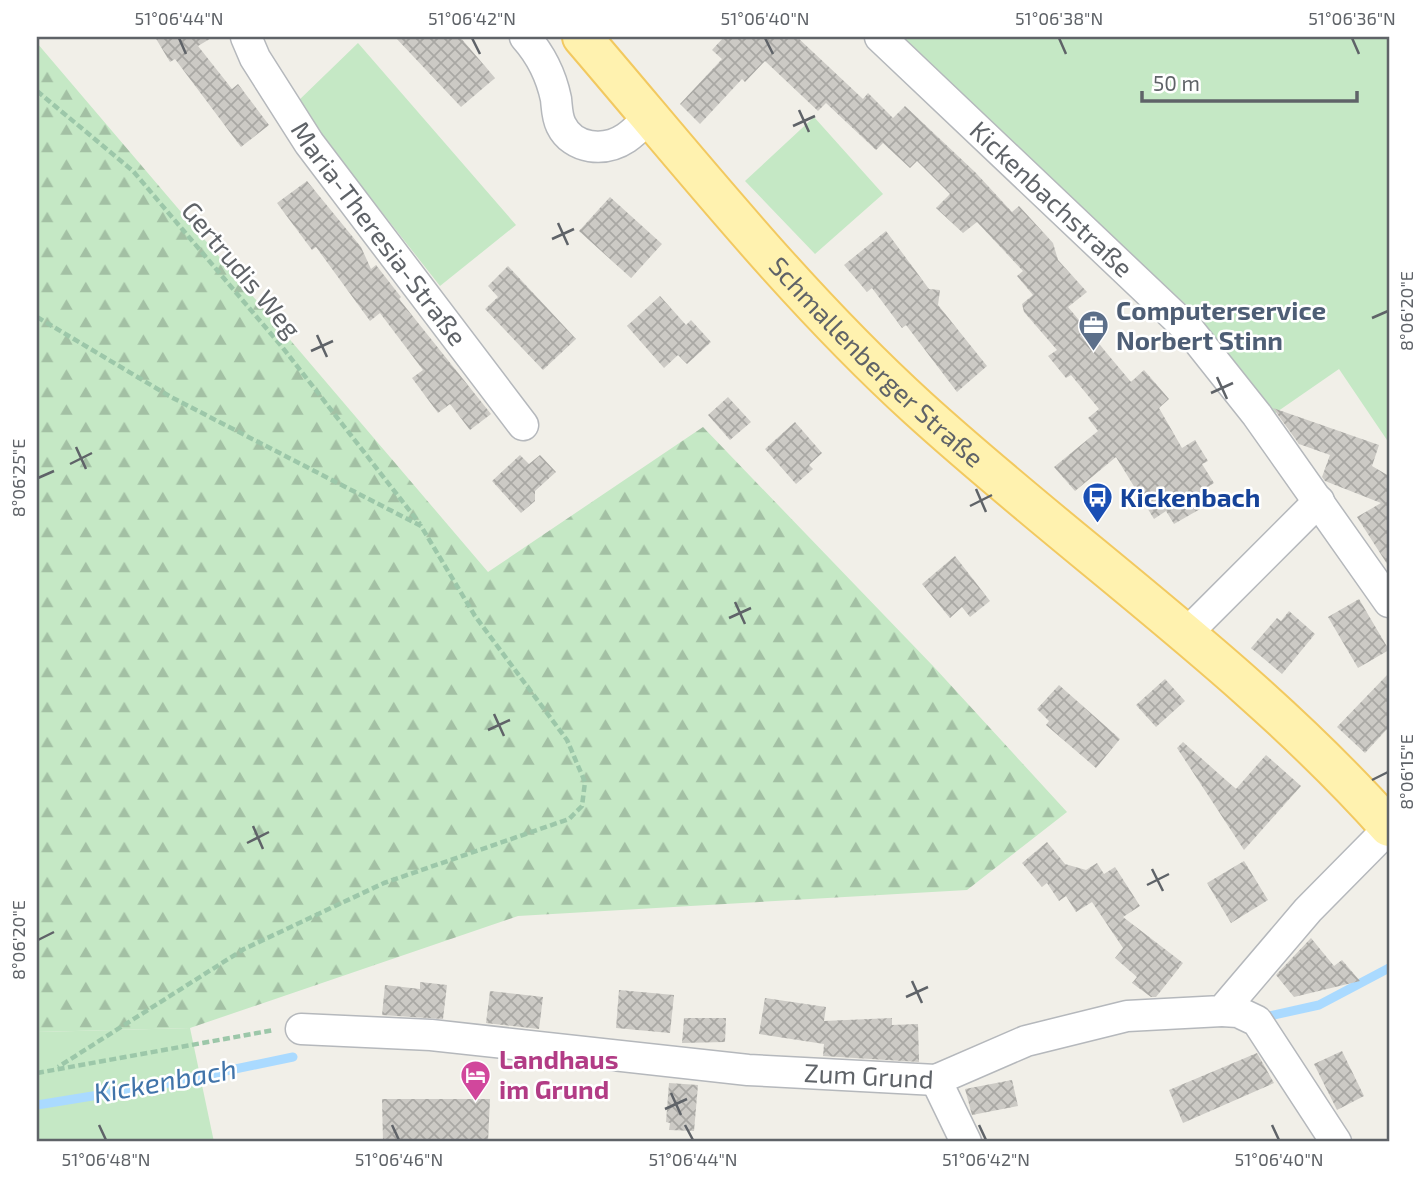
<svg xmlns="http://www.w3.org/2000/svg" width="1426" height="1179" viewBox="0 0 1426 1179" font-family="'Exo 2',sans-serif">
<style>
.grass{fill:#c5e8c5}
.forest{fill:url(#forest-firs)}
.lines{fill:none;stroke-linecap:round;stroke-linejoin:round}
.stream{stroke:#aadaff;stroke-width:9}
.building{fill:url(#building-cross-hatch)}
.minor-casing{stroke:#b5b8bc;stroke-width:33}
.primary-casing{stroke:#f2c960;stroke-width:42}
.path{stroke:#9cc7a9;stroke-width:4.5;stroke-dasharray:7 3.5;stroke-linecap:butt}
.minor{stroke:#fff;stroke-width:30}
.primary{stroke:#fff2af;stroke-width:38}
.ticks{fill:none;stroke:#5f6368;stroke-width:2.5}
.labels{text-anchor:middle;stroke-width:5;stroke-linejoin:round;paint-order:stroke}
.street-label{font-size:26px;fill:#5f6368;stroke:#fff}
.service-label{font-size:26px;font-weight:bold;fill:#4e5e75;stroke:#fff;text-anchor:start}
.transit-label{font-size:26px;font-weight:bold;fill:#164399;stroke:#fff;text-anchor:start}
.hotel-label{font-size:26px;font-weight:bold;fill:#b23c85;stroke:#fff;text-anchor:start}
.water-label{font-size:28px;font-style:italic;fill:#4174aa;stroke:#fff}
.neatline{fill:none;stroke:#5f6368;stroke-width:2.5}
.ticks-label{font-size:18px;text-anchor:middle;fill:#5f6368}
</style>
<defs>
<pattern id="forest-firs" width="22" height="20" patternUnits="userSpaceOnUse" patternTransform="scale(1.75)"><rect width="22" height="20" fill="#c5e8c5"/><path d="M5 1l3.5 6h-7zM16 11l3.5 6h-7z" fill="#a3c0a4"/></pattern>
<pattern id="building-cross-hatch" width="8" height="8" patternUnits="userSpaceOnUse" patternTransform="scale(1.75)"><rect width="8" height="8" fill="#cccac5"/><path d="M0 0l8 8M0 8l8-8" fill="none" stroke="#a9a8a4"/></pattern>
</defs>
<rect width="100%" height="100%" fill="#f1efe8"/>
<!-- grass -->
<path class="grass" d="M899,37H1389V443L1339,369L1271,416L1198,316Z
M358,43L516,225L440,286L296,103Z
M814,117L883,194L815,254L745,181Z
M190,1028L214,1142H37V1032Z"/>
<!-- forest -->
<path class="forest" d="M37,43L488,572L703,427L934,667L1067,812L967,890L518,916L190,1028L37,1032Z"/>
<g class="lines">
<!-- stream -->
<path class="stream" d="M1265,1017L1319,1005L1389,968
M37,1105L154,1086L293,1057"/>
</g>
<!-- building -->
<path class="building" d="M155,37H213L198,46L232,89L238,84L269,125L241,147L175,59L170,62Z
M395,37H460L495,78L461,107Z
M724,37H797L863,99L868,93L893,118L905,106L976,173L1012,212L1019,206L1053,243L1058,260L1087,292L1068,307L1131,382L1144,370L1169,399L1159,408L1182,448L1195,440L1208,461L1202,464L1214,483L1206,488L1214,501L1174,524L1166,511L1154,519L1116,457L1075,491L1054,467L1098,431L1088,418L1099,409L1071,375L1066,378L1048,356L1057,350L1024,312L1022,304L1033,295L1017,276L1023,271L977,222L963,233L936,208L950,194L917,161L910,168L883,143L876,150L826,103L818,111L765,61L745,82L742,79L700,124L680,104L722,59L712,50Z
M307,181L361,247L371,269L376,265L401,297L399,299L491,414L470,430L450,404L438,413L412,378L423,370L380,313L370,321L316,247L312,250L277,203Z
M610,197L662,244L631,278L579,231Z
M886,231L929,289L940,290L938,305L987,366L957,392L906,325L902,328L872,288L867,292L844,265Z
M508,266L576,339L543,370L485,309L498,297L488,286Z
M660,296L686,325L691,320L711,342L687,364L678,355L664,368L627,326Z
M728,397L751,422L730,440L708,415Z
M1273,408L1379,445L1372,466L1389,476V567L1357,517L1381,503L1325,481L1322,477L1330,455L1299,444Z
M795,422L822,453L809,465L813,469L796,484L765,449Z
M520,455L529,464L540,455L556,472L535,491V501L521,513L492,481Z
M955,556L990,601L970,617L962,607L950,618L922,584Z
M1359,599L1389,650L1358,668L1328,617Z
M1289,611L1315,634L1282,674L1251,648L1277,618L1281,621Z
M1389,673V727L1365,753L1337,727Z
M1165,679L1185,701L1156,727L1136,705Z
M1059,685L1120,739L1096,768L1046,725L1049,721L1037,709Z
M1183,742L1236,789L1266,755L1301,786L1244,850L1177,748Z
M1047,842L1065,864L1086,870L1097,863L1104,874L1115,867L1140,906L1123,917L1183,963L1156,997H1151L1132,983L1137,977L1115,958L1123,948L1092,902L1076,912L1066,896L1059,901L1047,883L1042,887L1022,863Z
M1244,861L1268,900L1231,923L1207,883Z
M1311,938L1334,966L1342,960L1360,981L1294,997L1276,975Z
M420,982L447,985L443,1019L382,1015L385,985L420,989Z
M619,990L674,995L670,1033L616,1028Z
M490,991L543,997L539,1029L486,1023Z
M765,998L826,1007L824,1021L892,1018V1025L918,1024L919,1062L823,1056L824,1044L759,1034Z
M684,1018H726L725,1042L682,1043Z
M1342,1051L1364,1096L1337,1110L1314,1064Z
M1257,1053L1274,1083L1183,1123L1169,1090Z
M1012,1080L1018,1106L972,1115L965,1089Z
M669,1083L698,1085L694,1131L669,1130L670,1123L666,1122Z
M382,1099H490L488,1142H383Z"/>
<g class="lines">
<defs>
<g id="minor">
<path id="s1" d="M246,37L255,58L309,143L523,425"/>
<path d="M525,37C541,55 551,75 556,99C557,108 557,117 561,125C573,150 605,152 626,138C635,132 643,123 650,116"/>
<path id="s2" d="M880,37L1191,332L1257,415L1389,602"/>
<path d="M1186,634L1319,501"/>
<path d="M1222,1011L1238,1012L1257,1021L1336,1142"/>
<path id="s3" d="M301,1029L431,1035L748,1070L936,1080L1026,1041L1127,1016L1222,1011L1308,910L1389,828"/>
<path d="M936,1080L966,1142"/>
</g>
<g id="primary">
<path id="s4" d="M582,37C690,163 795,296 918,408C1073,549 1249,670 1389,827"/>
</g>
</defs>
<!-- minor casing -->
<use href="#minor" class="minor-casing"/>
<!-- primary casing -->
<use href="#primary" class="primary-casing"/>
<!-- path -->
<path class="path" d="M37,91L133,171L283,348L420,524
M37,317L171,397L421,526L475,616L567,740L585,782L582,806L569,819L384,883L244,949L58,1067
M37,1073L274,1030"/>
<!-- minor -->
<use href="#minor" class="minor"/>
<!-- primary -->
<use href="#primary" class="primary"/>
</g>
<!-- ticks -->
<path class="ticks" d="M179,38L186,54M472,38L480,54M765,38L773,54M1059,38L1066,54M1352,38L1359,54M799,110L809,132M793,126L815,116M558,223L568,245M552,239L574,229M1372,318L1388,311M317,335L327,357M311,351L333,341M1217,377L1227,399M1211,393L1233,383M76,447L86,469M70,464L92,453M38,478L54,471M976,489L986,512M970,506L992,495M735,602L745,624M729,618L751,608M494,714L504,736M488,730L510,720M1372,780L1388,772M253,826L263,849M247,843L269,832M1152,869L1163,891M1147,885L1169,874M38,940L54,932M912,981L922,1003M906,997L928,987M671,1093L681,1115M665,1109L687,1099M99,1125L106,1140M392,1125L399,1140M685,1125L693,1140M979,1125L986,1140M1272,1125L1279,1140"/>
<!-- icons -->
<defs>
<symbol id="office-pin" viewBox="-11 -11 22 30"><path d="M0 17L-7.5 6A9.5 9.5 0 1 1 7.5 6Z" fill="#5c6f8a" stroke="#fff"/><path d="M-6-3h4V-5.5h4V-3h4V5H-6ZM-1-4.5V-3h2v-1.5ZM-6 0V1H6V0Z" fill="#fff"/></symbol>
<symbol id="bus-pin" viewBox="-11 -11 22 30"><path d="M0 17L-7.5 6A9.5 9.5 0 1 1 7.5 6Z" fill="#1a4fb4" stroke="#fff"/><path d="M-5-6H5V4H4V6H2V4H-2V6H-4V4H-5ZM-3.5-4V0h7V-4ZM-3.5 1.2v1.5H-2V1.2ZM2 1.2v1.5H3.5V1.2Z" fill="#fff"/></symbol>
<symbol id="hotel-pin" viewBox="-11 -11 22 30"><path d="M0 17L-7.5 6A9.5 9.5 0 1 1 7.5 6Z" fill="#d1479c" stroke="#fff"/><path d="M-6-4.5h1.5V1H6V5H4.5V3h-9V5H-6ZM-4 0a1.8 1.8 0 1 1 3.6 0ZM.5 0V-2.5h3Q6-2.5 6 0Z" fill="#fff"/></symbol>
</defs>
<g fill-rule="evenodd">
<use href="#office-pin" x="1076" y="308" width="35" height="47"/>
<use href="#bus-pin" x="1080" y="480" width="35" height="47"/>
<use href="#hotel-pin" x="458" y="1058" width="35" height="47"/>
</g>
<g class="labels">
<!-- street labels -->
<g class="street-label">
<text dy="9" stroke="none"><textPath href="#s2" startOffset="236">Kickenbachstraße</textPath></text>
<text dy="9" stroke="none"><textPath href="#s1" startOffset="238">Maria-Theresia-Straße</textPath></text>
<text transform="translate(241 270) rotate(50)" y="9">Gertrudis Weg</text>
<text dy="9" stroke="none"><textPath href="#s4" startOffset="439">Schmallenberger Straße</textPath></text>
<text dy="9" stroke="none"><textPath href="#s3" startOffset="570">Zum Grund</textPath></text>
</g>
<!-- service labels -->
<g class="service-label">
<text x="1116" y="320">Computerservice<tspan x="1116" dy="30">Norbert Stinn</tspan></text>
</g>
<!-- transit labels -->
<g class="transit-label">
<text x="1120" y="507">Kickenbach</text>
</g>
<!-- hotel labels -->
<g class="hotel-label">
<text x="499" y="1069">Landhaus<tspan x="499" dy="30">im Grund</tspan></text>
</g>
<!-- water labels -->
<g class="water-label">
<text transform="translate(165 1081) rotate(-10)" y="10">Kickenbach</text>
</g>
</g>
<!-- border -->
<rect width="1426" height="1179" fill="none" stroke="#ffffff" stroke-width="77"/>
<!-- scale -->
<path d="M1142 91v10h215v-10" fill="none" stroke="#5f6368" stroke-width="3.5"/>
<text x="1153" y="91" font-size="21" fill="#5f6368" stroke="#ffffff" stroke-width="5" paint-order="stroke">50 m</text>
<rect x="38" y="38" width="1350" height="1102" class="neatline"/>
<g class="ticks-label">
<text x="179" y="25">51°06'44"N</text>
<text x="472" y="25">51°06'42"N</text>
<text x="765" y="25">51°06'40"N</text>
<text x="1059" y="25">51°06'38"N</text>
<text x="1352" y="25">51°06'36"N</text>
<text transform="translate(1407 311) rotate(-90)" y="6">8°06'20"E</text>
<text transform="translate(19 478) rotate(-90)" y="6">8°06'25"E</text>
<text transform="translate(1407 772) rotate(-90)" y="6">8°06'15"E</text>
<text transform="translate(19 940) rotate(-90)" y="6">8°06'20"E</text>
<text x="106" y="1166">51°06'48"N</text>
<text x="399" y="1166">51°06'46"N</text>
<text x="693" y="1166">51°06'44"N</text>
<text x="986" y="1166">51°06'42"N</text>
<text x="1279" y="1166">51°06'40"N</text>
</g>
</svg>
